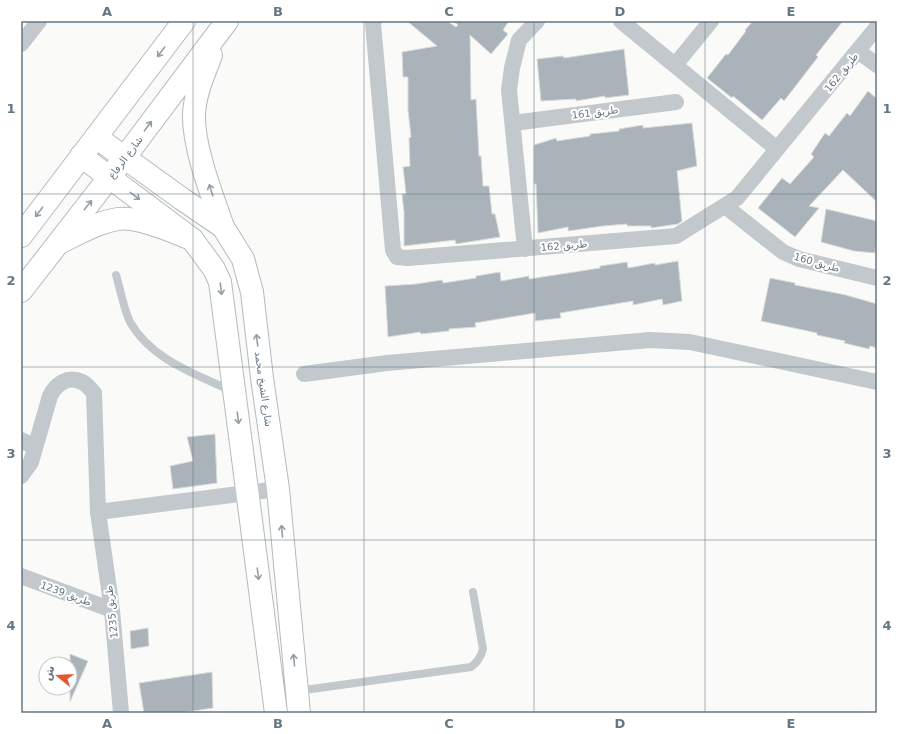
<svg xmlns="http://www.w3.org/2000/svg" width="898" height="734" viewBox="0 0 898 734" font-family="'DejaVu Sans',Vazirmatn,sans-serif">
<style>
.building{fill:#aab3b9;stroke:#dcdcda}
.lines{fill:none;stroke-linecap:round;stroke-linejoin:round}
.secondary-casing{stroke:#b3babf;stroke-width:24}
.primary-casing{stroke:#b5babe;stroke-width:24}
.lane{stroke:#c3c8cc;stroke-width:8}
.street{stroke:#c3c8cc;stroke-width:16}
.secondary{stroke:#fff;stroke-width:22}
.primary{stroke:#fff;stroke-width:22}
.oneway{stroke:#939fa8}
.grid{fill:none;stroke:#657683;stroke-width:1;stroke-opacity:0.55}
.labels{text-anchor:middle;stroke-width:4;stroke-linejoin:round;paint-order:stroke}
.street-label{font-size:10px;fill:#657683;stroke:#fff}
.neatline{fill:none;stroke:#657683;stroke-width:1.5}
.grid-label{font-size:13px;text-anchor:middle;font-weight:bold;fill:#657683}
</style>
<rect width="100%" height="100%" fill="#fafaf8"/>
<!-- building -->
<path class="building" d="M407,21H447L456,27L458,25L453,21H509L503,30L508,34L491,54L470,35L471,100L476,99L479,156H481L483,186H489L492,214H495L500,237L456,244L455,240L404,246V212L402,194H406L403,167L410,166L409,138L411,137L408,110V77H403L402,52L437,46Z
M753,21H843L816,55L818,57L784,101L781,98L762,120L733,96L732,98L707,78L726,54L728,55L746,31L745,30Z
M624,49L629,95L605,98V96L576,101V99L541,101L537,59L563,56L564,58Z
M868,91L877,99V202L843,170L809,206L819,208L795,237L758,208L782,178L790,184L814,157L811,154L825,133L829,136L847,113L850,116Z
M692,123L697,166L677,171L682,221L678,224L651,228V226H627V224L603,226L568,231V227L538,233L536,184H534V145L556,138L557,141L590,136V134L619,131V129L643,125V128Z
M826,209L877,221V239L875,253L854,251L821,242Z
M678,261L682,301L663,305L662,299L633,305V301L560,313L561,318L535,321V313L475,323L476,327L449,329V331L421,334L420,332L388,337L385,286L416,284L442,280L443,283L476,278V276L500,272L501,281L529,276V279L600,268V266L627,262L628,268L655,263V265Z
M770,278L795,283V285L846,295L877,304V348L870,346L869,349L844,343L845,341L817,335V333L761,321Z
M215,434L217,483L173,489L170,466L193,461L187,437Z
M148,628L149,646L131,649L130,631Z
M70,654L88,661L70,702Z
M212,672L213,708L179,713H144L139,683Z"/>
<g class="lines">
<defs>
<path id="secondary" d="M96,137L182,199L223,227L243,259L252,292L262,378L278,489L299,713
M81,156L192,239L214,269L220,282L276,713"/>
<path id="primary" d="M211,55C204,74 195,93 194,114C193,147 212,195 223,227
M21,236L184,21
M61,242C78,234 98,222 118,219C138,216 173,232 192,239
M21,291L125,157L227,21"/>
</defs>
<!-- secondary casing -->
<use href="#secondary" class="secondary-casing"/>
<!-- primary casing -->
<use href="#primary" class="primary-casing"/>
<!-- lane -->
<path class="lane" d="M116,275C120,288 124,310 130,322C152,360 195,374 232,391
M297,691L471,667C478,662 481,657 483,649L473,592"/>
<!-- street -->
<path class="street" d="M374,21L373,23L393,250L397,257L408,258L676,236L737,198L877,27
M621,21L777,149
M21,44L39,21
M858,51L877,65
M675,65L711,21
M513,123L676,102
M725,206L783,252L799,259L877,278
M525,249L509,90L512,68L519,40L537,21
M304,374L387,363L650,340L690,342L877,382
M21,440L35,447
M21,476L31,462L50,396C56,384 68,375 82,382C87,384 91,390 94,393L98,512L112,610L121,713
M98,512L278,489
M21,576L112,610"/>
<!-- secondary -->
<use href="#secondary" class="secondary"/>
<!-- primary -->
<use href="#primary" class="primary"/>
</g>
<!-- one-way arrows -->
<defs><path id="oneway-shaft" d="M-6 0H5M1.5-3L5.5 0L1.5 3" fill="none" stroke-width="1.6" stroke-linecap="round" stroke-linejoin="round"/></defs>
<g class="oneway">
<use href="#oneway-shaft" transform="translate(161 52) rotate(127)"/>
<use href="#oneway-shaft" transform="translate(148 126) rotate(-53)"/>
<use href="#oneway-shaft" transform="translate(211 190) rotate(-108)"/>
<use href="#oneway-shaft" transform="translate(135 196) rotate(37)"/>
<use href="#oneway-shaft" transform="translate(88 205) rotate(-51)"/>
<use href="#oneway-shaft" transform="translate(39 212) rotate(127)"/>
<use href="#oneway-shaft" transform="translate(221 289) rotate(83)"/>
<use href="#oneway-shaft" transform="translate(257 340) rotate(-97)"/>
<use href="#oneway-shaft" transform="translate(238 418) rotate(83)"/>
<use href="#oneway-shaft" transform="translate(282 531) rotate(-95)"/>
<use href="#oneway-shaft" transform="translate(258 574) rotate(83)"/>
<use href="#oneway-shaft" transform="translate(294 660) rotate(-95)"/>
</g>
<!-- grid -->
<path class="grid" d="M193,21V713M364,21V713M534,21V713M705,21V713M21,194H877M21,367H877M21,540H877"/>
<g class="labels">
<!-- street labels -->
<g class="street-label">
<text transform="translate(841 72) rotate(-51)" y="4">طريق 162</text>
<text transform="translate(595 112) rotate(-7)" y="4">طريق 161</text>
<text transform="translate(125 157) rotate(-53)" y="4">شارع الرفاع</text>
<text transform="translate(564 245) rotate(-5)" y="4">طريق 162</text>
<text transform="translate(817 262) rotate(16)" y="4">طريق 160</text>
<text transform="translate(264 389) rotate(82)" y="4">شارع الشيخ محمد</text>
<text transform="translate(66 593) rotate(20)" y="4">طريق 1239</text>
<text transform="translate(111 612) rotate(-96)" y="4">طريق 1235</text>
</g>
</g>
<!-- border -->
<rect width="898" height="734" fill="none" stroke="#ffffff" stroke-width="44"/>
<!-- north arrow -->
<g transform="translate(58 676) rotate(288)"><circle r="19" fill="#ffffff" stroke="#c1c8cd"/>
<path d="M0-3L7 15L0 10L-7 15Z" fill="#e4572e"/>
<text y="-6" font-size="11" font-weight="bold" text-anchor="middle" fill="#657683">ش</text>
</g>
<rect x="22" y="22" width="854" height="690" class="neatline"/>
<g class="grid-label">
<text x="107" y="16">A</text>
<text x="278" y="16">B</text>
<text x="449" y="16">C</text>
<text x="620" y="16">D</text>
<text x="791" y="16">E</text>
<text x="11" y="113">1</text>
<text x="887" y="113">1</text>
<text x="11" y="285">2</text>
<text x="887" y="285">2</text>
<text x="11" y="458">3</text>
<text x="887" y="458">3</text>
<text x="11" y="630">4</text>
<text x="887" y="630">4</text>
<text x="107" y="728">A</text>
<text x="278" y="728">B</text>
<text x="449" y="728">C</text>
<text x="620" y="728">D</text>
<text x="791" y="728">E</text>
</g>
</svg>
